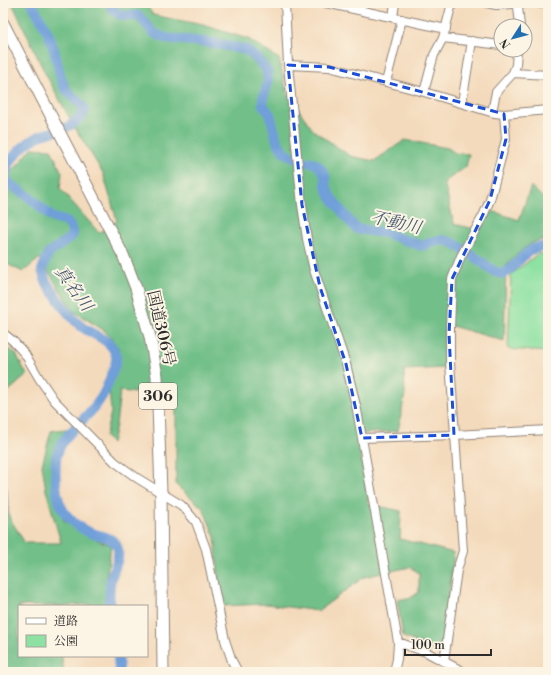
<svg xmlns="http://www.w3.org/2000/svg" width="551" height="675" viewBox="0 0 551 675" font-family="'Libre Bodoni','Noto Serif JP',serif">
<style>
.green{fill:#8de1a3;stroke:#5c8667}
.forest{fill:#72bf89;stroke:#4e755a}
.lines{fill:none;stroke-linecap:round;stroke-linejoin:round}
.river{stroke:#709fd9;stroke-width:10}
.minor-casing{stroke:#908274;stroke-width:10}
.highway-casing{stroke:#908274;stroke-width:13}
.minor{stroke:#fff;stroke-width:8}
.highway{stroke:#fff;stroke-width:11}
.marked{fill:none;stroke:#1d4ed8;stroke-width:3;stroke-dasharray:8 5;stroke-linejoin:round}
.labels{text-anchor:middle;stroke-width:4;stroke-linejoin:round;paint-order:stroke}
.shield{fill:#fcf5e5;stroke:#6a6863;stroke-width:1}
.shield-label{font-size:15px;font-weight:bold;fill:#2b2b2b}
.street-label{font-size:16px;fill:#2b2b2b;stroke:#fcf5e5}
.water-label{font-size:17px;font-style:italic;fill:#475971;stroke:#fcf5e5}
</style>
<rect width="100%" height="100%" fill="#fcf5e5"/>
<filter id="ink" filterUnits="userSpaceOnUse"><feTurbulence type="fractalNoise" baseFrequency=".025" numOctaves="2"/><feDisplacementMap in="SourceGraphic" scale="8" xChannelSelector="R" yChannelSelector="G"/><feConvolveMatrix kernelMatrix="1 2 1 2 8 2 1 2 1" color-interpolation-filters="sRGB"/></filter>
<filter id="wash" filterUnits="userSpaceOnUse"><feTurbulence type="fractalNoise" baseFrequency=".012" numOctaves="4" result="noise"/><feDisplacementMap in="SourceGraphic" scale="16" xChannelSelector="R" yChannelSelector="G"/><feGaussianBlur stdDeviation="0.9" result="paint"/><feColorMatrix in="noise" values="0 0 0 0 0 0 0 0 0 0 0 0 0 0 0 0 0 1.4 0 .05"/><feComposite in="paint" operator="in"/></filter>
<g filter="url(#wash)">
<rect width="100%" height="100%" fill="#f4dabc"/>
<!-- green -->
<path class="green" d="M539,253L548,256V352L508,349L511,275Z"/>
<!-- forest -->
<path class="forest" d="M12,3H145L153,15L203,25L248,39L279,59L287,93L313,130L350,156L374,161L405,140L448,148L455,153L469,154L466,167L444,182L454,224L479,230L492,211L519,220L531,186L548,203V241C533,236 516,256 506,266L504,341L445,324L446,368L404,370L405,394L398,431L357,434L369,504L401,511L400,539L454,553L442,652L403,637L397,599H409L419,592V573L410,567L364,577L318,611L266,604L221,606L215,537L203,508L176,485V397L120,391L116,425L112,443L105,437L111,412L109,389L119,364V349L105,331L73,311L40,258L23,272L3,262V179L11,173L32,148L51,149L62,173L60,188L99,233L117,221L103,173L75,128L45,73Z
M3,344L16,354L27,375L3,396Z
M72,428C45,458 51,485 64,521L100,541L111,545L107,573L105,604L72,605L71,606H19V656H62V661L64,672H3V479L7,489L9,517L25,543H61L46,490L42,465L51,431Z"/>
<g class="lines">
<!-- river -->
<path class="river" d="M32,3C38,16 47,28 51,41C57,56 58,72 64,86C68,96 87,105 84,113C79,118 73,125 67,127C58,131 46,133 37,137C22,146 7,160 5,178L11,185L29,197L53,218L67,222L70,226L73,234L71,237L48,254L42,270L46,282C57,297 67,315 82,327C93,335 113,340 116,356C117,361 114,368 112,373C109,382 105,393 99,401C87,420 57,437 56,461C55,476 55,495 62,508C67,518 79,528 89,532C99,536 116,536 118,550C120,560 113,570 111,579C109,587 110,597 109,606
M109,3C118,19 124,15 139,16L154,33L165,38L213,43L247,50L257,59L267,71L268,82L263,99V105L270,114L277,141L284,152L293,157L305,162H312L319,166L325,175L326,186L330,196L351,223L357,229L385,233L422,246L434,241L444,240L453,243L475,257L495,272L504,274C521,263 525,245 548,247
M118,656L119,672"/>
</g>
</g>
<g filter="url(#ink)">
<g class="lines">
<defs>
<path id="minor" d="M285,3L288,65L302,205L307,239L314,270L346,364L357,410L398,642L397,659L394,672
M326,3L446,29
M452,3L443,38L434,55L424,92L494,113L504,114L548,110
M487,3L496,5L531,3
M516,3L518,7L520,26
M538,3L548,5
M393,17L395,3
M443,38L501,45
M517,50L516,65L513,73L548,75
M288,65L329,67L424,92
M386,82L402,19
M462,103L472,41
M492,112L496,92L513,73
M3,333L13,341L25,354L39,378L54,400L115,462L137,478L181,505L186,510L196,522L206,549L225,640L232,661L238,672
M362,438L454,435L548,430
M398,642L426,652L464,672
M444,661L457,570L463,551L450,362V329L452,279L461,256L483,216L490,200L506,139L504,114"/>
<path id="highway" d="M3,23L123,255L136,288L150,337L157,376L161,493L163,672"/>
</defs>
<!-- minor casing -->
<use href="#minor" class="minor-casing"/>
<!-- highway casing -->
<use href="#highway" class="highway-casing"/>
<!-- minor -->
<use href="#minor" class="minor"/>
<!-- highway -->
<use href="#highway" class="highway"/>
</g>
</g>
<!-- marked area -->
<path class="marked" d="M288,65L329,67L504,114L506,139L490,200L452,279L449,334L454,435L362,438L346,364L320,287L302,205Z"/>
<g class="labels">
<!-- shield labels -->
<rect class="shield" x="139" y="383" width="38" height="26" rx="3"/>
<g class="shield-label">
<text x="158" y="401">306</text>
</g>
<!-- street labels -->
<g class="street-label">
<text transform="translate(162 328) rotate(77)" y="6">国道306号</text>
</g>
<!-- water labels -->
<g class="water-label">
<text transform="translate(396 222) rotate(13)" y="6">不動川</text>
<text transform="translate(74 288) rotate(54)" y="6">真名川</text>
</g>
</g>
<!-- margin -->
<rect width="551" height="675" fill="none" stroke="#fcf5e5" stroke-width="16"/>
<!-- legend -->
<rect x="18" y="605" width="130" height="52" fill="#fcf5e5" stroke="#a8a49b"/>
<rect x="26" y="618" width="20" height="6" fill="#ffffff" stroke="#a8a49b"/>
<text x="54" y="625" font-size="12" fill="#2b2b2b">道路</text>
<rect x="26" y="635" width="20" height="12" fill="#8de1a3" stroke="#a8a49b"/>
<text x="54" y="645" font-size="12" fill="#2b2b2b">公園</text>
<!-- north arrow -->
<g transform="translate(513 38) rotate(234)"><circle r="19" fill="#fcf5e5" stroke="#a8a49b"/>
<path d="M0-3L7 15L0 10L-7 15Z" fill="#1f6fb2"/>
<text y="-6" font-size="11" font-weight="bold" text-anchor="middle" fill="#2b2b2b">N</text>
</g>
<!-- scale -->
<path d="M405 649v6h86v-6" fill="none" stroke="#2b2b2b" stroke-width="2"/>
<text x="411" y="649" font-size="12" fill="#2b2b2b" stroke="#fcf5e5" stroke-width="3" paint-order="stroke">100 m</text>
</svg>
